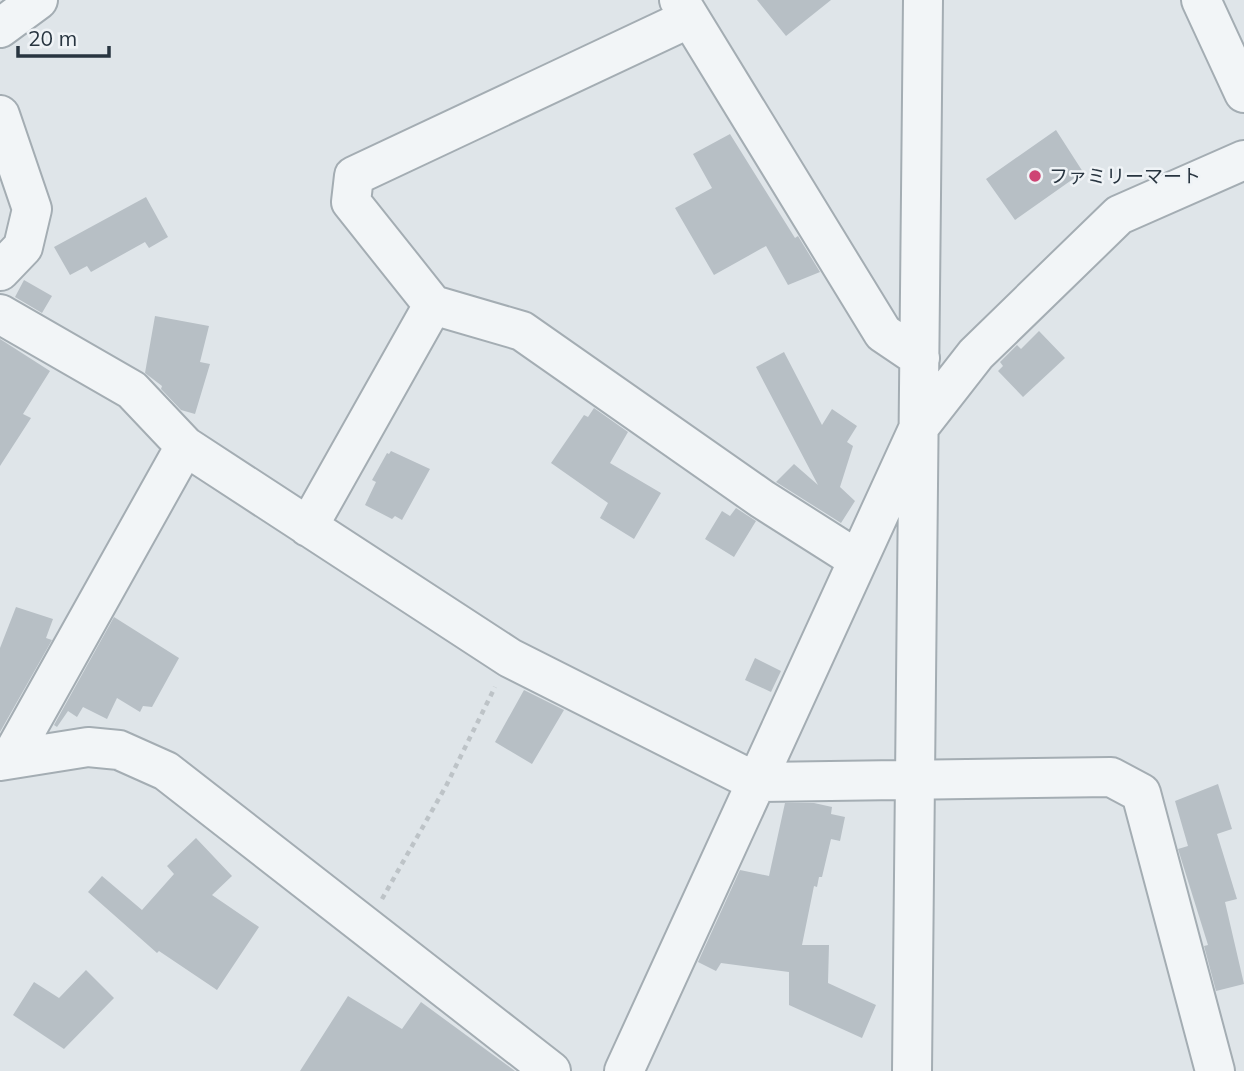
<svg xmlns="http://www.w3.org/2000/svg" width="1244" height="1071" viewBox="0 0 1244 1071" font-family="Mulish,'Noto Sans JP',sans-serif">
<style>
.building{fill:#b7bfc5}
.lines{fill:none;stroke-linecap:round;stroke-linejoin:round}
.minor-casing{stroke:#a4adb3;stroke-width:42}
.path{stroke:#bdc3c7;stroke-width:4.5;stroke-dasharray:5 5;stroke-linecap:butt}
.minor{stroke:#f2f5f7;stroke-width:38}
.poi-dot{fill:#ce4474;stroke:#eff3f6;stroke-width:2.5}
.labels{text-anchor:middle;stroke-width:5;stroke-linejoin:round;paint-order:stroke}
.poi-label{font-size:19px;fill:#283540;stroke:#eff3f6;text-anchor:start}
</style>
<rect width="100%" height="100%" fill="#dfe5e9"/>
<!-- building -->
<path class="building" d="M757,0H831L786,36Z
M1056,130L1083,172L1015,220L986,179Z
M730,134L795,238L798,236L820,272L788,285L766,246L714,275L675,208L712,188L693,154Z
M146,197L168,237L149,248L145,242L91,272L87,266L70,275L54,247Z
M24,280L52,296L42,313L15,297Z
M155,316L209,326L200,362L210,364L195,414L181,410L161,389L162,386L145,373Z
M1039,331L1065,358L1023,397L998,371L1003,366L1000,362L1017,345L1021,349Z
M0,339L50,371L23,414L31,418L0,466Z
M784,352L822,425L832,409L857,426L847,442L853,446L840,487L855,501L841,523L776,482L794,464L818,485L756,367Z
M594,408L628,432L610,463L661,493L634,539L600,518L608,503L551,463L584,415L588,417Z
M391,451L430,469L402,520L395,516L392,519L365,505L376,482L372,480L387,453L389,454Z
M736,508L756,521L734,557L705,539L722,511L730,516Z
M16,607L53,619L46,638L52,640L0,732V648Z
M114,617L179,658L152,707L143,706L140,712L117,698L107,719L83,707L77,717L68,711L57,727L54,725Z
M755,658L781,671L771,692L745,680Z
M524,690L564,710L532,764L495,742Z
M1218,784L1232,829L1217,834L1237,899L1225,902L1244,984L1216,991L1204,946L1208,945L1178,849L1188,846L1175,801Z
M785,803H814L832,807L831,814L845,817L840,841L831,839L822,877H819L817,887L814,886L802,945H829L828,983L876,1005L862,1038L789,1005V972L721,963L716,971L698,962L740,870L769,876Z
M196,838L232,876L212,895L259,927L217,990L159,951L157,953L88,892L102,876L142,910L174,874L167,866Z
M86,970L114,998L64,1049L13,1015L34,982L59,998Z
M348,996L402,1029L421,1002L515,1071H300Z"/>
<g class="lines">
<defs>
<path id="minor" d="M679,0L883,333L920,358
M1201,0L1244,93
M0,28L38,0
M0,115L32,209L23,247L0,271
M433,305L522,331L762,499L858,560
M0,314L132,390L185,446L510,658L756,782L1111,777L1141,793L1215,1071
M308,527L433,305L351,202L354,176L690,18
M10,759L185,446
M0,761L88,747L119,750L166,771L551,1071
M624,1071L919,427L976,354L1119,215L1244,160
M912,1071L923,0"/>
</defs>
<!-- minor casing -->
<use href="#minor" class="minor-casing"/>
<!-- path -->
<path class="path" d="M382,899L446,786L495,687"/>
<!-- minor -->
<use href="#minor" class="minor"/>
</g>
<!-- markers -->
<circle class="poi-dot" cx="1035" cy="176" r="7"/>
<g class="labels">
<!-- poi labels -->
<g class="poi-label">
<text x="1049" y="183">ファミリーマート</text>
</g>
</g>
<!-- scale -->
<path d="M18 46v10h91v-10" fill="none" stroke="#283540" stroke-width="3.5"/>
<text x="28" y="46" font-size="21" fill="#283540" stroke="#eff3f6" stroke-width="5" paint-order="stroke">20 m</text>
</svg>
